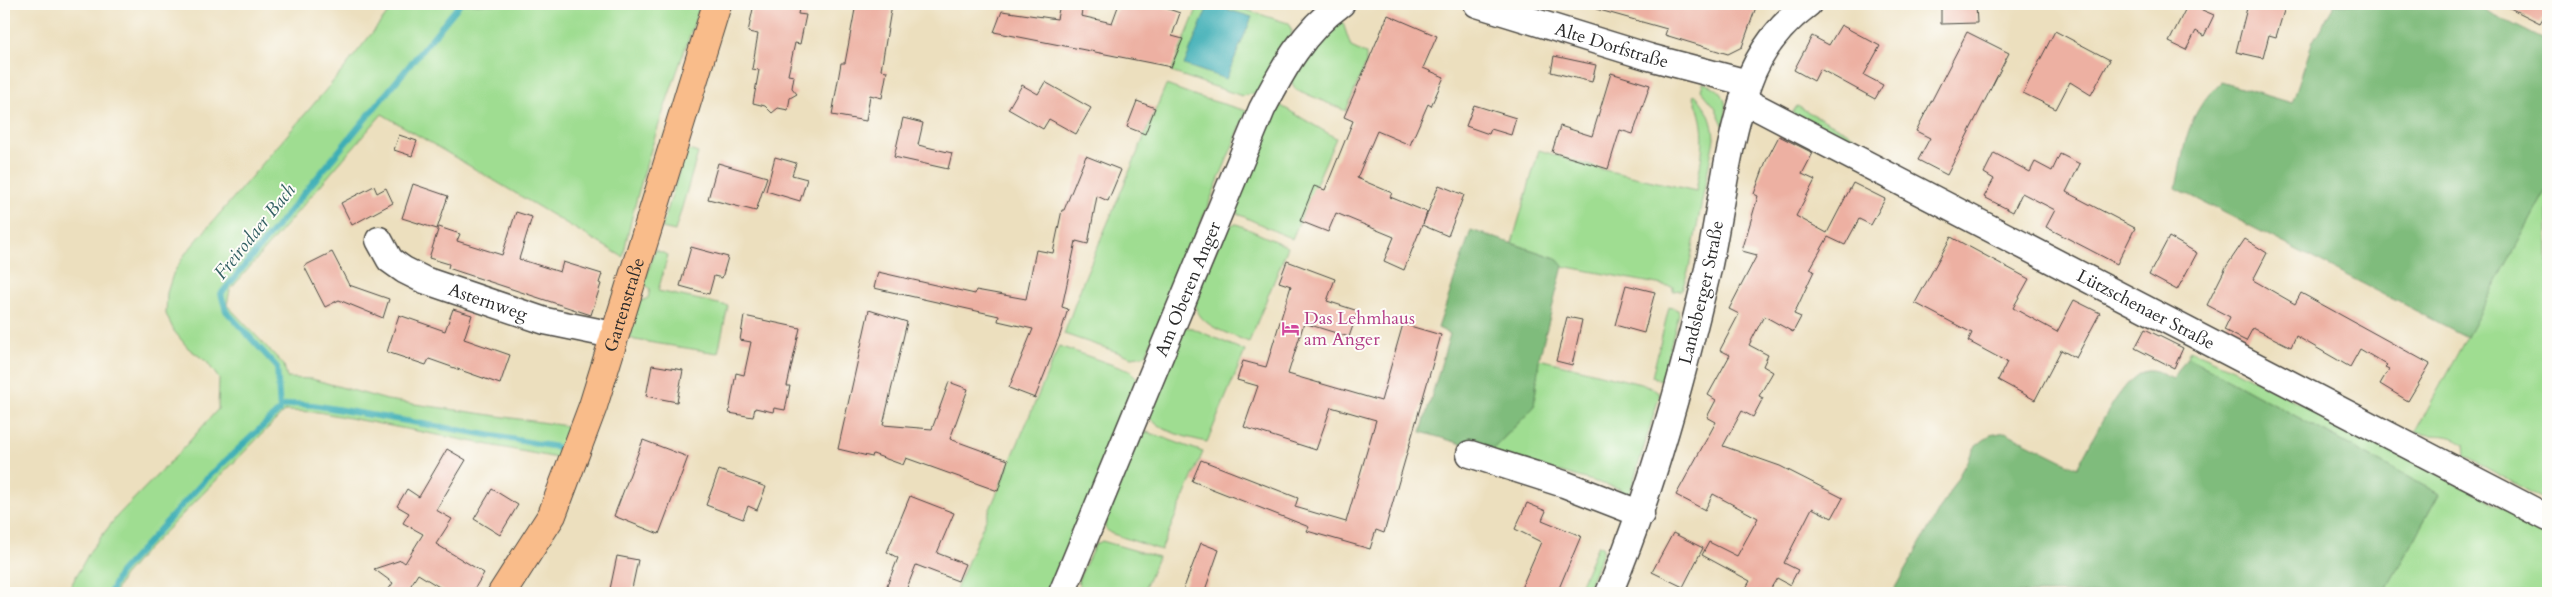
<svg xmlns="http://www.w3.org/2000/svg" width="2552" height="597" viewBox="0 0 2552 597" font-family="Cardo,serif">
<style>
.green{fill:#9fdd91;stroke:#65845e}
.forest{fill:#7fbc7b;stroke:#557453}
.water{fill:#3daeb6;stroke:#346c70}
.lines{fill:none;stroke-linecap:round;stroke-linejoin:round}
.stream{stroke:#3daeb6;stroke-width:6}
.building{fill:#edb0a2}
.minor-casing{stroke:#484641;stroke-width:29}
.major-casing{stroke:#484641;stroke-width:30}
.minor{stroke:#fff;stroke-width:26}
.major{stroke:#f9bc8a;stroke-width:28}
.labels{text-anchor:middle;stroke-width:4;stroke-linejoin:round;paint-order:stroke}
.street-label{font-size:18px;fill:#2b2b2b;stroke:#fdfcf7}
.hotel-label{font-size:18px;fill:#b23c85;stroke:#fdfcf7;text-anchor:start}
.water-label{font-size:19px;font-style:italic;fill:#325f63;stroke:#fdfcf7}
</style>
<rect width="100%" height="100%" fill="#fdfcf7"/>
<filter id="ink" filterUnits="userSpaceOnUse"><feTurbulence type="fractalNoise" baseFrequency=".02" numOctaves="2"/><feDisplacementMap in="SourceGraphic" scale="10" xChannelSelector="R" yChannelSelector="G"/><feConvolveMatrix kernelMatrix="1 2 1 2 8 2 1 2 1" color-interpolation-filters="sRGB"/></filter>
<filter id="wash" filterUnits="userSpaceOnUse"><feTurbulence type="fractalNoise" baseFrequency=".0096" numOctaves="4" result="noise"/><feDisplacementMap in="SourceGraphic" scale="20" xChannelSelector="R" yChannelSelector="G"/><feGaussianBlur stdDeviation="1.12" result="paint"/><feColorMatrix in="noise" values="0 0 0 0 0 0 0 0 0 0 0 0 0 0 0 0 0 1.4 0 .05"/><feComposite in="paint" operator="in"/></filter>
<g filter="url(#wash)">
<rect width="100%" height="100%" fill="#ecdfbe"/>
<!-- green -->
<path class="green" d="M395,4H701C672,86 640,171 623,257L382,114L230,290L227,305L284,365L287,378L312,379L387,400L567,426L557,458L318,412L285,411L142,555L123,577L115,593H67L90,551L118,515L179,453L218,409L219,379L207,362L188,348L174,331L166,314L167,293L173,274L185,254L342,71Z
M1199,4H1227L1288,23L1292,31L1289,41L1261,89L1252,94L1242,96L1171,72Z
M1339,21L1343,23L1351,47L1366,54V63L1346,111L1295,89L1291,81L1298,61Z
M1703,83C1728,89 1728,106 1724,127L1715,107L1701,90Z
M1166,85L1199,97L1247,111L1146,355L1132,357L1064,334L1084,279Z
M1696,95C1708,110 1713,120 1714,139L1689,268L1682,290L1673,291V287L1563,266L1555,258L1512,243L1539,150L1600,169L1696,191C1702,154 1709,131 1693,96Z
M1278,104L1336,138L1292,239L1238,214L1234,208Z
M1797,106L1856,137L1847,141L1792,113Z
M689,150L698,153L675,231L662,228L685,152Z
M2548,187V502L2465,456L2464,444C2446,430 2433,439 2415,432Z
M1237,224L1288,247L1249,342C1226,332 1194,326 1194,297L1228,225Z
M655,250L668,255L658,291L728,306L718,353L635,340L628,337L639,302L648,298L650,289L644,284Z
M1669,307L1678,310L1679,314L1661,380L1652,377Z
M1184,327L1192,328L1245,351L1207,442C1189,438 1160,432 1148,416Z
M1059,346L1130,371L1137,378L1055,593L955,592Z
M2190,350L2235,370L2548,531V593H2384L2439,494L2187,357Z
M1539,359L1649,386L1660,394L1628,499L1617,500L1621,489L1490,452L1534,407Z
M1147,432L1203,452L1161,550L1110,533L1105,528V522L1138,439Z
M1102,541L1158,557L1143,593H1082L1078,580L1095,545Z
M1598,545L1603,547V552L1586,593H1577Z"/>
<!-- forest -->
<path class="forest" d="M2335,4H2473L2548,42V187L2467,337L2176,188C2185,144 2186,114 2221,82L2292,103L2313,41Z
M1471,230L1556,258L1563,266L1539,359L1534,407L1490,452L1421,432L1450,334L1438,328Z
M2187,357L2439,494L2384,593H1892L1975,447L1990,435L2005,432L2077,468C2089,448 2124,368 2150,371C2157,371 2166,376 2173,379Z"/>
<!-- water -->
<path class="water" d="M1209,4L1252,17L1226,79L1184,65Z"/>
<g class="lines">
<!-- stream -->
<path class="stream" d="M280,407L294,404L313,405L557,447
M110,593L119,574L205,480L280,410L277,367L226,311L221,294L460,4"/>
</g>
<g id="blocks">
<!-- building -->
<path class="building" d="M754,4H800L798,14L806,15L800,44L795,43L788,75L794,76L792,88L797,94L790,98L788,110L778,108L772,113L765,106L753,103L759,70L752,69L758,34L748,32Z
M856,4H892L881,70L887,71L882,98L870,95L866,121L832,115L841,63H845Z
M1060,4H1083L1081,16L1112,23L1119,4H1154L1180,13L1172,36L1183,39L1171,67L994,32L1002,11L1057,19Z
M1597,4H1746L1756,7L1742,47L1728,54L1665,35L1667,29L1596,9Z
M1941,4H1976L1977,23L1941,24Z
M2188,4L2214,15L2204,36L2196,31L2186,50L2169,42Z
M2248,4H2286L2276,37L2269,35L2263,58L2236,52Z
M2502,4H2537L2548,10L2540,23Z
M1388,15L1437,36L1423,68L1444,77L1431,106L1428,104L1410,145L1377,131L1357,178L1392,193L1390,197L1427,212L1423,224L1439,185L1464,195L1448,236L1422,225L1404,270L1384,261L1394,237L1336,213L1328,232L1300,221L1314,186L1325,190L1353,121L1344,117Z
M1841,25L1880,46L1864,75L1883,85L1875,99L1820,69L1814,81L1794,70L1812,36L1829,45Z
M2055,31L2110,60L2091,95L2070,82L2056,109L2023,93Z
M1967,32L2009,53L1947,175L1918,160L1930,138L1916,131Z
M1554,56L1596,65L1592,82L1551,72Z
M1611,73L1650,85L1633,134L1620,130L1608,169L1552,152L1560,126L1592,136Z
M1045,82L1091,108L1076,134L1049,119L1043,129L1008,109L1022,85L1038,94Z
M1137,101L1155,108L1145,134L1127,127Z
M1474,105L1516,118L1511,135L1491,129L1489,134L1466,126Z
M903,118L923,123L918,145L952,153L948,169L894,157Z
M399,135L417,141L412,156L394,150Z
M1779,136L1813,153L1802,174L1815,180L1796,216L1827,233L1853,183L1885,199L1871,225L1859,219L1845,245L1828,237L1810,269L1814,271L1794,314L1801,317L1793,332L1764,316L1749,345L1768,355L1763,366L1773,372L1759,396L1763,398L1753,417L1742,411L1723,446L1780,466L1843,498L1832,518L1812,508L1784,563L1798,570L1790,585L1777,578L1768,593H1743L1750,581L1702,555L1709,542L1737,556L1758,518L1713,494L1705,510L1676,495L1716,422L1707,417L1716,400L1708,395L1730,355L1720,350L1739,314L1729,309L1757,255L1742,251L1758,196L1754,194L1766,161Z
M1994,153L2030,172L2035,162L2052,171L2060,154L2080,164L2066,192L2135,228L2117,264L2046,227L2055,210L2022,193L2013,212L1984,197L1994,179L1984,173Z
M1086,156L1121,170L1108,201L1097,196L1088,244L1076,241L1062,307L1068,309L1060,335L1035,398L1009,388L1033,329L998,321L999,316L874,288L878,272L975,294L976,290L1026,299L1036,250L1053,253L1062,210H1064Z
M775,157L796,163L792,175L807,179L800,201L766,191Z
M718,163L767,177L756,211L708,199Z
M413,184L448,196L437,229L402,218Z
M374,186L377,193L386,188L393,203L352,225L341,203Z
M516,212L532,217L519,259L560,272L563,262L602,274L599,283L601,284L591,315L460,272L448,268L449,264L429,258L439,227L460,234L457,241L502,255Z
M1951,237L2029,279L2013,308L2057,332L2074,300L2100,313L2076,358L2061,350L2035,400L1998,380L2007,362L1968,341L1972,333L1915,303Z
M2169,237L2197,253L2177,290L2149,275Z
M2245,239L2267,253L2253,280L2295,304L2301,293L2430,364L2408,401L2380,384L2389,369L2385,367L2387,365L2360,349L2350,367L2296,336L2291,347L2253,328L2246,341L2224,330L2230,317L2207,305L2226,267Z
M691,247L728,257L722,278L714,276L709,294L680,286Z
M332,252L349,285L389,299L383,318L339,300L325,307L304,266Z
M1287,261L1335,279L1327,301L1358,311L1349,337L1304,323L1288,374L1381,401L1403,324L1441,335L1384,533L1376,530L1370,549L1307,531L1309,527L1192,481L1201,460L1298,498L1295,507L1346,522L1376,420L1331,407L1316,450L1244,427L1258,386L1237,380L1243,361L1266,367L1291,286L1279,282Z
M1626,285L1655,292L1644,333L1615,325Z
M453,309L472,315L464,339L510,355L500,384L429,359L426,365L387,352L399,315L445,331Z
M869,310L907,322L883,425L932,429L949,382L968,389L950,439L1008,460L998,491L906,458L903,465L873,454L872,457L838,449Z
M744,316L800,328L787,386H790L785,410L774,408L773,412L755,408L753,417L729,413L736,373L744,375L751,342L740,340Z
M1567,317L1582,320L1572,365L1556,361Z
M2145,329L2183,348L2174,368L2135,348Z
M652,365L683,370L677,402L646,396Z
M643,440L688,457L659,534L614,516Z
M447,449L466,460L436,510L452,519L436,544L484,573L472,593H449L418,574L406,593H386L393,583L374,569L401,560L405,563L423,534L403,523L409,513L397,506L407,489L419,497Z
M719,470L766,487L757,510L748,506L743,519L706,505Z
M492,489L518,505L500,535L474,519Z
M910,496L954,513L937,553L965,564L958,581L916,565L905,593H884L898,558L887,552Z
M1527,503L1546,511L1542,520L1581,536L1557,593H1519L1541,542L1515,529Z
M1673,533L1703,548L1683,587L1652,572Z
M1201,543L1219,550L1204,593H1182Z
M617,556L638,560L631,593L610,589Z"/>
</g>
</g>
<g filter="url(#ink)">
<use href="#blocks" fill-opacity="0" stroke="#484641" stroke-width="1"/>
<g class="lines">
<defs>
<g id="minor">
<path id="s1" d="M1477,4L1649,57L1748,83"/>
<path id="s2" d="M1743,100L2548,518"/>
<path id="s3" d="M379,240L390,260L404,270L424,280L545,321L613,335"/>
<path d="M1470,454L1564,484L1641,514"/>
<path id="s4" d="M1062,593L1262,109C1283,69 1303,31 1341,4"/>
<path id="s5" d="M1609,593C1653,488 1682,379 1708,269C1721,208 1727,144 1748,84C1759,52 1781,24 1808,4"/>
</g>
<g id="major">
<path id="s6" d="M502,593L552,515L593,406L717,4"/>
</g>
</defs>
<!-- minor casing -->
<use href="#minor" class="minor-casing"/>
<!-- major casing -->
<use href="#major" class="major-casing"/>
<!-- minor -->
<use href="#minor" class="minor"/>
<!-- major -->
<use href="#major" class="major"/>
</g>
</g>
<!-- icons -->
<defs>
<symbol id="hotel-bare" viewBox="-9 -9 18 18"><path d="M-6-4.5h1.5V1H6V5H4.5V3h-9V5H-6ZM-4 0a1.8 1.8 0 1 1 3.6 0ZM.5 0V-2.5h3Q6-2.5 6 0Z" fill="#d1479c" stroke="#fdfcf7" stroke-width="2.5" paint-order="stroke"/></symbol>
</defs>
<g fill-rule="evenodd">
<use href="#hotel-bare" x="1278" y="316" width="25" height="25"/>
</g>
<g class="labels">
<!-- street labels -->
<g class="street-label">
<text dy="6" stroke="none"><textPath href="#s1" startOffset="141">Alte Dorfstraße</textPath></text>
<text dy="6" stroke="none"><textPath href="#s4" startOffset="329">Am Oberen Anger</textPath></text>
<text dy="6" stroke="none"><textPath href="#s5" startOffset="315">Landsberger Straße</textPath></text>
<text dy="6" stroke="none"><textPath href="#s3" startOffset="130">Asternweg</textPath></text>
<text dy="6" stroke="none"><textPath href="#s6" startOffset="315">Gartenstraße</textPath></text>
<text dy="6" stroke="none"><textPath href="#s2" startOffset="454">Lützschenaer Straße</textPath></text>
</g>
<!-- hotel labels -->
<g class="hotel-label">
<text x="1304" y="324">Das Lehmhaus<tspan x="1304" dy="21">am Anger</tspan></text>
</g>
<!-- water labels -->
<g class="water-label">
<text transform="translate(254 231) rotate(-51)" y="7">Freirodaer Bach</text>
</g>
</g>
<!-- margin -->
<rect width="2552" height="597" fill="none" stroke="#fdfcf7" stroke-width="20"/>
</svg>
